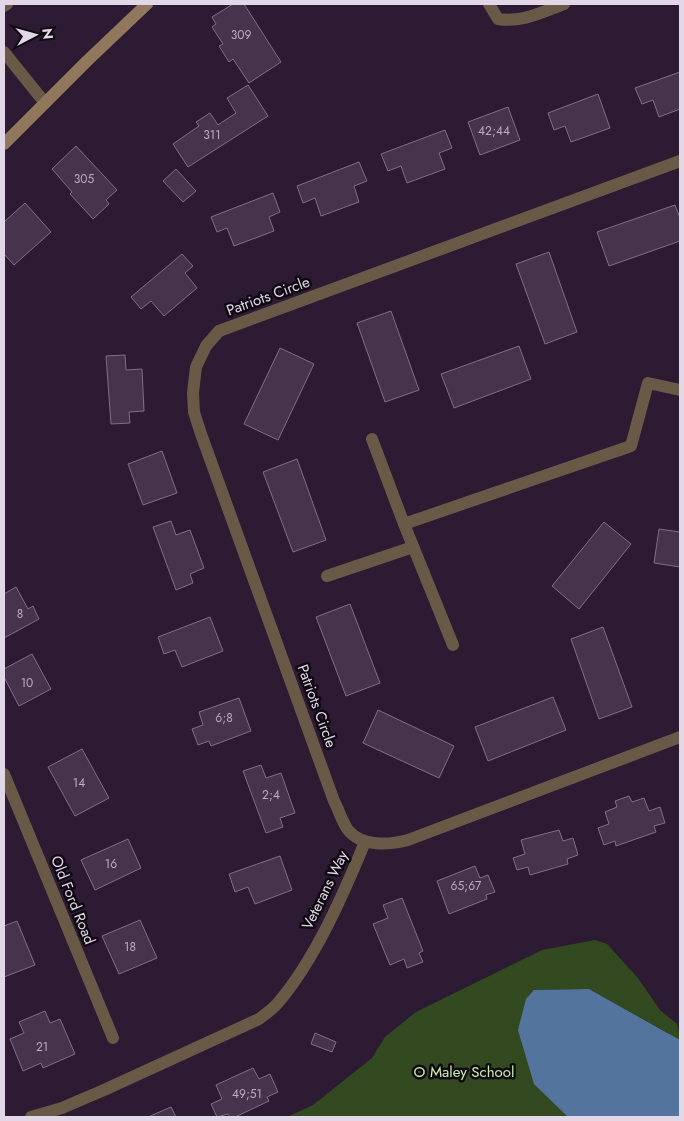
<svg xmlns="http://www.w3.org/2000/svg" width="684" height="1121" viewBox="0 0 684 1121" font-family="Jost,sans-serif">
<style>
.green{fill:#334a21;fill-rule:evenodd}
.water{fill:#53749d}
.building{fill:#46344d;stroke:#826e89}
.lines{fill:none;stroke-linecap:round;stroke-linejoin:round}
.service{stroke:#695a48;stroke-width:12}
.minor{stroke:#695a48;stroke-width:12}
.secondary{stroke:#91785c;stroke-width:12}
.labels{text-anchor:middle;stroke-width:5;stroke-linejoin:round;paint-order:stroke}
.number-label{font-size:12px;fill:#bbaec0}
.street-label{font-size:15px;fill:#e2d7e6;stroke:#100913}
.park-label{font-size:15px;fill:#c6f0a9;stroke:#100913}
</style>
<rect width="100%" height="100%" fill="#2c1b32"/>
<!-- green -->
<path class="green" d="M595,940L607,944L638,978L660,1010L677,1024L680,1035V1117H287L313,1105L372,1058L385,1037L416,1012L542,950ZM589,989L670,1034L534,990Z"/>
<!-- water -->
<path class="water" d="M589,989L680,1040V1117H568L534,1084L518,1030L526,999L534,990Z"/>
<!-- building -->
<path class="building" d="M233,4H244L281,62L249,83L233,59L229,62L219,46L223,44L212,27L216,24L212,17Z
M680,72V109L659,117L653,100L642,104L635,88Z
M248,85L268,116L188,167L173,144L199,126L196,122L210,113L218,125L236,113L227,98Z
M598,94L610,128L571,142L565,126L554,130L548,113Z
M508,107L520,140L480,155L468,122Z
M445,130L452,148L439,153L445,169L407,183L401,166L388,171L381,154Z
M76,146L117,190L106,200L109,204L93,219L70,194L72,192L52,169Z
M359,162L367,181L354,186L359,202L321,216L315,198L303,203L297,186Z
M176,169L196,191L183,202L163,181Z
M273,193L280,212L269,217L274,231L234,246L227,228L217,232L211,217Z
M25,203L51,232L14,265L4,254V222Z
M675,205L680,218V241L609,266L597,232Z
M549,252L577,332L545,344L516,264Z
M182,254L193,266L185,273L197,288L164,316L151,301L141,309L131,297Z
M391,311L419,390L385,402L357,323Z
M519,346L531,379L454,408L441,374Z
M280,348L314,364L278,440L244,424Z
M125,355L126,370L142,369L144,411L129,412L130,423L111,424L106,356Z
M162,451L177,493L143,505L128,464Z
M297,459L326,540L293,552L263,472Z
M171,521L176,535L190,530L204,568L190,574L193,583L176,590L153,527Z
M604,522L631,544L579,609L552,586Z
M659,529L680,532V567L654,563Z
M16,587L28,609L33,606L39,619L4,638V594Z
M350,604L380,683L346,696L316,617Z
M210,617L223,651L182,667L175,650L164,654L158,637Z
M603,627L632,707L599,719L571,639Z
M32,654L51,689L19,706L4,677V669Z
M553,697L566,730L488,761L475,727Z
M239,698L251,731L211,746L209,741L198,745L192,729L203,725L199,712Z
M378,710L454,746L439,778L363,743Z
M82,749L109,798L75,816L48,767Z
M261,765L266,778L281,773L295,813L280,818L283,827L266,833L243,771Z
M629,796L632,802L644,798L649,811L660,807L665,823L654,826L656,832L616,846L615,841L604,845L598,828L609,824L605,812L617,807L615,801Z
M559,830L563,841L573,838L578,855L567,859L568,864L530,875L528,867L517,870L513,858L525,854L521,840Z
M128,839L141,868L95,890L81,860Z
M280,856L292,890L255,904L248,887L235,892L229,874Z
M475,866L480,878L488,875L495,892L486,895L487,899L449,914L437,881Z
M402,898L423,951L419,953L423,962L407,968L404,959L390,965L373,924L388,918L383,905Z
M140,920L157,958L119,974L102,936Z
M17,921L35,965L4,977V926Z
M45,1011L50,1023L60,1019L75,1054L43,1068L41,1063L23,1071L10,1039L24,1033L19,1022Z
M315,1033L336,1042L332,1052L311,1044Z
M253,1068L259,1079L270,1074L278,1092L267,1097L269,1101L235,1117H230L228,1114L217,1117L211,1104L222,1099L216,1085Z
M171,1107L176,1117H148Z"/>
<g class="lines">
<!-- service -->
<path class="service" d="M489,4L498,19C522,23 542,12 564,4
M4,6L7,4
M4,52L45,103
M372,439L404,524
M327,576L413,547
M453,645L404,524L631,446L648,383L680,390"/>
<!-- minor -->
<path class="minor" d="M680,161L219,331L206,346L196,367L193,393L194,412L201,434L334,801C339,810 342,822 348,830C362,847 389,845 408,840L680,737
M4,774L113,1038
M31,1117L62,1108L104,1090L259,1019C265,1014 272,1010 277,1004C315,960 343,895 365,842"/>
<!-- secondary -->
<path class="secondary" d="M4,144L87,61L147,4"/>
</g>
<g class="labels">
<!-- number labels -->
<g class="number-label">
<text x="241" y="39">309</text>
<text x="494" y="135">42;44</text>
<text x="212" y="139">311</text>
<text x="84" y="183">305</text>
<text x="20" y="618">8</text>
<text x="27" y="687">10</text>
<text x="224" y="722">6;8</text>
<text x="79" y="787">14</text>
<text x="271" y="799">2;4</text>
<text x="111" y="868">16</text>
<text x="466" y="890">65;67</text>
<text x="130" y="951">18</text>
<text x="42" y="1051">21</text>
<text x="247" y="1098">49;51</text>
</g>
<!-- street labels -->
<g class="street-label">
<text transform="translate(268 296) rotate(-20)" y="5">Patriots Circle</text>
<text transform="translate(317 706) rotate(70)" y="5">Patriots Circle</text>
<text transform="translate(325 890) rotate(-64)" y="5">Veterans Way</text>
<text transform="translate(73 900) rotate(68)" y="5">Old Ford Road</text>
</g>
<!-- park labels -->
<g class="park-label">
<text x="464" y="1077">O Maley School</text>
</g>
</g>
<!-- border -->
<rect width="684" height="1121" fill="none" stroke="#e2d7e6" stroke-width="10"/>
<!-- north arrow -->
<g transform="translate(35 35) rotate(84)" stroke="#100913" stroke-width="4" paint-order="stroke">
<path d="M0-4L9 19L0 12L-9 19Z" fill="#e2d7e6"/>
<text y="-8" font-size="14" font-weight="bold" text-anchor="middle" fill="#e2d7e6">N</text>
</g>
</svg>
